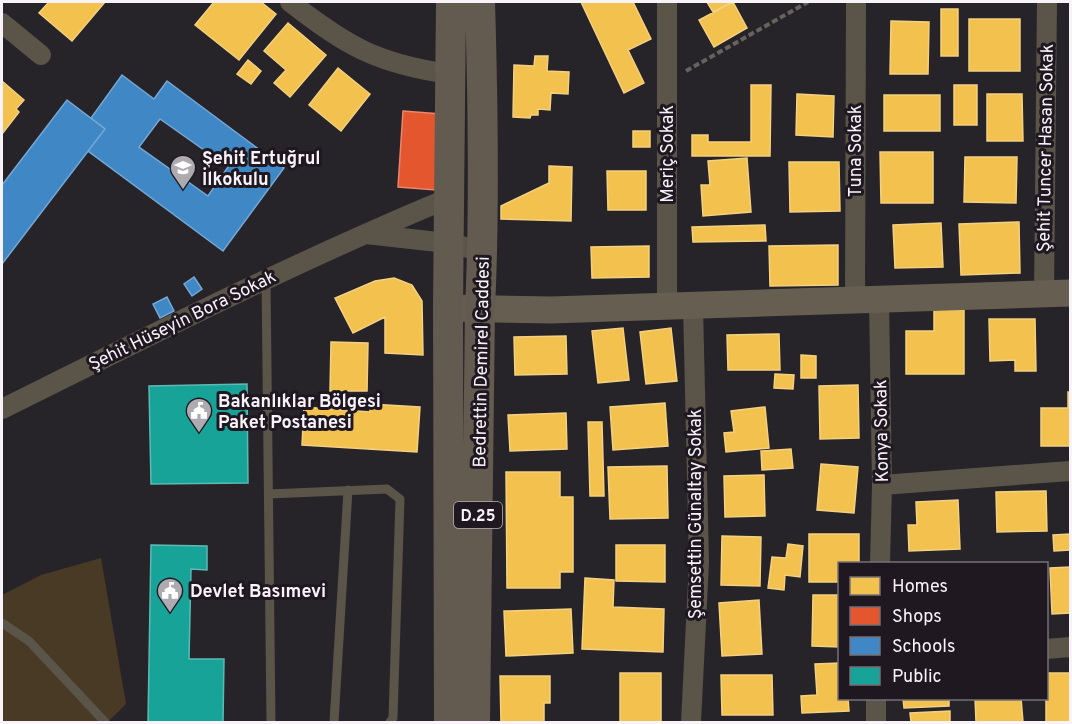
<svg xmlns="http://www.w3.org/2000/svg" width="1072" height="724" viewBox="0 0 1072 724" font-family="Overpass,sans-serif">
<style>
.green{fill:#483a25}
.homes{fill:#f2c14e;stroke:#f4d081;stroke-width:1.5}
.shops{fill:#e4572e;stroke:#ea866b;stroke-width:1.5}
.schools{fill:#3f88c5;stroke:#76a8d5;stroke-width:1.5;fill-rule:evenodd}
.public{fill:#17a398;stroke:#5abbb5;stroke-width:1.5}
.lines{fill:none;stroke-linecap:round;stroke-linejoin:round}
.path{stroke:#67625e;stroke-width:4;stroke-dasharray:6 3;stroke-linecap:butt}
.lane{stroke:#5a5449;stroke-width:9}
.street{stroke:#5a5449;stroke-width:20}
.secondary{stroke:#655e51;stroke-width:27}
.primary{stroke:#635b4f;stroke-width:30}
.labels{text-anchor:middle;stroke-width:6;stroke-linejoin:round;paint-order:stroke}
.shield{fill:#1f1821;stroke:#b6b1b8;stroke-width:1.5}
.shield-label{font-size:16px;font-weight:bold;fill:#f7f3f9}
.street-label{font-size:18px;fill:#f7f3f9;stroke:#1f1821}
.poi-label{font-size:18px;font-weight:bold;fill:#f7f3f9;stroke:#1f1821;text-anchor:start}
</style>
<rect width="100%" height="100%" fill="#272429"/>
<!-- green -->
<path class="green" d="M101,558L126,704L108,722H2V595L41,575Z"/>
<!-- homes -->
<path class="homes" d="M49,2H105L72,41L39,13Z
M214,2H261L276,14L239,60L195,25Z
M581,2H633L651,39L628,50L644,83L624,93Z
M707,2H732L713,12Z
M733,2L747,28L714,47L699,20Z
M941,9H958V56H941Z
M969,19H1020V71H969Z
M891,21L929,22L928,74H890Z
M288,23L326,55L290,97L274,83L286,70L264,51Z
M535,56H548L547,71L569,72L568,94L551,93L550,110L538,109V115H531L530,118L513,117L514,65L534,66Z
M248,60L261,71L251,84L237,74Z
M338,68L370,94L341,131L309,105Z
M2,81L24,100L16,109L19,112L2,134Z
M751,85H771L770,156H692V135H708V142H751Z
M954,85H977V125H954Z
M797,94L834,96L833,137L796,135Z
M987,94H1022L1023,141H987Z
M884,95H940V131H884Z
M633,131H650V147H633Z
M880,152H933V203H881Z
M965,157H1017L1016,203L964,202Z
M747,158L751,212L703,216L701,185H710L708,161Z
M789,162H839L840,211L790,212Z
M549,166L572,167L571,221L501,219V206L549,183Z
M607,171H646V210H608Z
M1019,222L1020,273L961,275L959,224Z
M941,223L943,267L895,268L893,225Z
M765,225L766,241L693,242L692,227Z
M838,245V285L770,286L769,246Z
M649,246V277L592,278L591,247Z
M394,278L412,285L422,301L423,355L385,353V317L353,333L335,298L375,281Z
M934,310H964V374H906V331H934Z
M989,319H1035L1036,371H1015V360L990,361Z
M623,328L629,380L598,383L592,331Z
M671,328L677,381L646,384L640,332Z
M779,334L780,370H728L727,335Z
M566,336L567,374L515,375L514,337Z
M331,342L368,343L367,391H330Z
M801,355L816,356V378H801Z
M775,374L794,375L793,389L774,388Z
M858,385L859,438L820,439L819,386Z
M1068,392H1070V446H1041V408H1068Z
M665,403L668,446L613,450L610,407Z
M370,404L420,407L417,452L302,445L304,407L370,412Z
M765,407L769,448L726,452L724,433L734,432L731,411Z
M566,413L567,449L510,451L508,415Z
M588,422H602L604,496H590Z
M791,449L793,468L762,470L761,451Z
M821,464L858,467L854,513L817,510Z
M667,466L668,518L610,519L608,467Z
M506,472H560V497H573V572H560V588H507Z
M764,475L765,516L725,517L724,476Z
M1046,491L1047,531L997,532L996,492Z
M958,500L960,549L909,551L908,525H917L916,502Z
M809,534H859V564H840V582H809Z
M1070,534V550L1054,551L1053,535Z
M722,536L761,537L760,586L721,585Z
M788,544L803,546L800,577L785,575L784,590L768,588L772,557L786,558Z
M616,545H665V582L616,581Z
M1070,567V613L1052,614L1050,568Z
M585,578L614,580L613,607L664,609L663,652L582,649Z
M813,595H840V647L812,646Z
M759,600L762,654L722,656L719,603Z
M571,609L573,653L506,656L504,611Z
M840,663V698H848L849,711L802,713L801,696L817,695L815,664Z
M620,673H661V722H620Z
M1046,673H1070V722H1046Z
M721,675H772L773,715H722Z
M500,676H550V703H544V722H501Z
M903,698H949V706L904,708Z
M975,698H1021L1023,722H976Z
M950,711V722H911L910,713Z"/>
<!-- shops -->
<path class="shops" d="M403,111L441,114L436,190L398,187Z"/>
<!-- schools -->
<path class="schools" d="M122,75L154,99L167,81L284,168L223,251L88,151L105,129L91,118ZM160,119L228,167L208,196L139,147Z
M67,100L105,129L2,264V185Z
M194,277L202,289L192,296L184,284Z
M167,297L174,311L160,318L153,304Z"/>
<!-- public -->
<path class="public" d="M247,384L248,483L151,484L149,386Z
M151,545L207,546V570L191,569L189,659H224L223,722H148Z"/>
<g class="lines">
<!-- path -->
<path class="path" d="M686,71L808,2"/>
<!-- lane -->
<path class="lane" d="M266,280L271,722
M269,494L387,489L400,499L393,718L390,722
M2,623L29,641L105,722
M334,722L348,490"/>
<!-- street -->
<path class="street" d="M290,2C347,46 377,64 450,74
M2,23L41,55
M366,234L456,244L483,253
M1044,295L1047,2
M879,299L882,485L880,564
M855,301L856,2
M667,307V2
M2,409C149,336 297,261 449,198
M882,485L1070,471
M1046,649L1070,647
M691,722L699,562L693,305
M876,722V698"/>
<!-- secondary -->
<path class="secondary" d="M448,308L551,310L1070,293"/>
<!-- primary -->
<path class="primary" d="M449,722L448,308L451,2
M475,722L480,308C485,206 483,103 480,2"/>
</g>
<!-- icons -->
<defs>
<symbol id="school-pin" viewBox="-11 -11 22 30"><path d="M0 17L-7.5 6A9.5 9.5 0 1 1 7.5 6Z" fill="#aeabb0" stroke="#1f1821"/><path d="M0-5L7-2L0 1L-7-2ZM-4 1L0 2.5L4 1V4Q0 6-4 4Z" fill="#fff"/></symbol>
<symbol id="civic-pin" viewBox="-11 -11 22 30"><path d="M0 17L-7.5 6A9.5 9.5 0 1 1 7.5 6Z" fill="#aeabb0" stroke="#1f1821"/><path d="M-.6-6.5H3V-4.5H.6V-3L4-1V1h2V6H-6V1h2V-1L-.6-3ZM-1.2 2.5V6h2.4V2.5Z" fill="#fff"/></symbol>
</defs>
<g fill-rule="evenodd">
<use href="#school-pin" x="168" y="153" width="30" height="40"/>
<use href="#civic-pin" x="184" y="396" width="30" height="40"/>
<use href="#civic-pin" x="155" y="576" width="30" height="40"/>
</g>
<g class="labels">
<!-- shield labels -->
<rect class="shield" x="454" y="502" width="48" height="26" rx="4.5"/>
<g class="shield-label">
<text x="478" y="521">D.25</text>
</g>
<!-- street labels -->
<g class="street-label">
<text transform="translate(1045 148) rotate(-89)" y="6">Şehit Tuncer Hasan Sokak</text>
<text transform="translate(855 151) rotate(-90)" y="6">Tuna Sokak</text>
<text transform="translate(667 154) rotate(-90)" y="6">Meriç Sokak</text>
<text transform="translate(182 320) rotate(-26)" y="6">Şehit Hüseyin Bora Sokak</text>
<text transform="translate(481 362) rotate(-89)" y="6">Bedrettin Demirel Caddesi</text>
<text transform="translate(881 431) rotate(-91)" y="6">Konya Sokak</text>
<text transform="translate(695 514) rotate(-90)" y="6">Şemsettin Günaltay Sokak</text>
</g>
<!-- poi labels -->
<g class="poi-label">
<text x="202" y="164">Şehit Ertuğrul<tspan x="202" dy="21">İlkokulu</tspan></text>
<text x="218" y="407">Bakanlıklar Bölgesi<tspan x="218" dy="21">Paket Postanesi</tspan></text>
<text x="190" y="597">Devlet Basımevi</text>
</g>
</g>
<!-- border -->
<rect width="1072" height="724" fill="none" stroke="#f7f3f9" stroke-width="6"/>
<!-- legend -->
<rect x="838" y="562" width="210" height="138" fill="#1f1821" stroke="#757077" stroke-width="1.5"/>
<rect x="850" y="577" width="30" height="18" fill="#f2c14e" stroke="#757077" stroke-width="1.5"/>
<text x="892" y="592" font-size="18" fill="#f7f3f9">Homes</text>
<rect x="850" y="607" width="30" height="18" fill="#e4572e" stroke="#757077" stroke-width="1.5"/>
<text x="892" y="622" font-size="18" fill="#f7f3f9">Shops</text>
<rect x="850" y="637" width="30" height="18" fill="#3f88c5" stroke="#757077" stroke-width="1.5"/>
<text x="892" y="652" font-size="18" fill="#f7f3f9">Schools</text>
<rect x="850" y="667" width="30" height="18" fill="#17a398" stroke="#757077" stroke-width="1.5"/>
<text x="892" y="682" font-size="18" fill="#f7f3f9">Public</text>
</svg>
